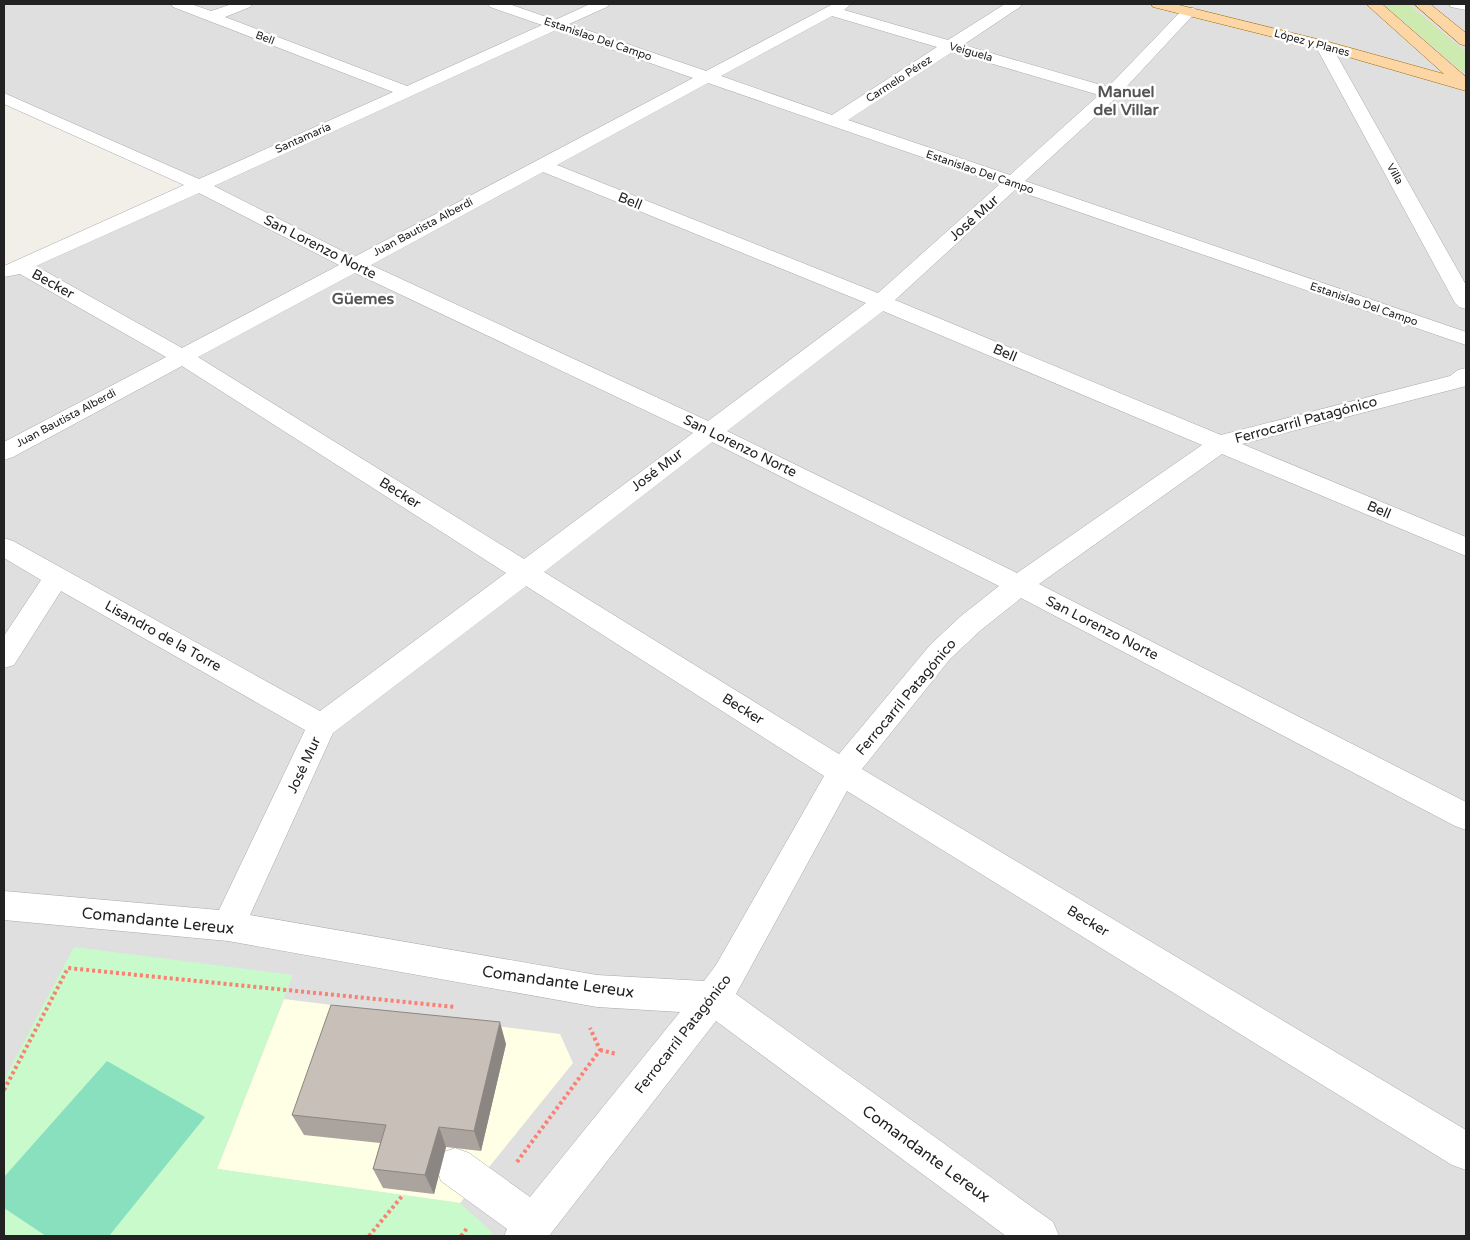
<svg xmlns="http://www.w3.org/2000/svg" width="1470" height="1240" font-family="'Varela Round',sans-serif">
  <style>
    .residential { fill: #e0dfdf }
    .education { fill: #ffffe5 }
    .grass { fill: #cdebb0 }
    .park { fill: #c8facc }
    .pitch { fill: #88e0be }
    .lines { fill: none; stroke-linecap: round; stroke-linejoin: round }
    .minor-casing { stroke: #a9a9a9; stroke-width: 1 }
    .major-casing { stroke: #a06b00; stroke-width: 1 }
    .path { stroke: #fa8072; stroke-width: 4; stroke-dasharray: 3 3; stroke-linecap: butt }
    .minor { fill: #fff; fill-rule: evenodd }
    .major { fill: #fcd6a4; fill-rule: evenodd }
    .wall { fill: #aba49e }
    .shaded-wall { fill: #8b8681 }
    .building { fill: #c7bfb8; stroke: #8b8681 }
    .labels { text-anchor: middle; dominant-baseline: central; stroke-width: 5; stroke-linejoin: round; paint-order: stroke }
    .far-street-label { font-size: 11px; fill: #222; stroke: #fff }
    .street-label { font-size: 14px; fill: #222; stroke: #fff }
    .far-district-label { font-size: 16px; font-weight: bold; fill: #555; stroke: #fff }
    .near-street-label { font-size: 16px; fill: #222; stroke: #fff }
  </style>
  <rect width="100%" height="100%" fill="#f2efe9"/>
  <!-- residential -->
  <path class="residential" d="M4,4H1466V1236H4V273L197,185L4,98Z"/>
  <!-- education -->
  <path class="education" d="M284,999L560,1034L573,1063L460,1203L217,1169Z"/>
  <!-- grass -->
  <path class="grass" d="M1383,4H1408L1466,52V72L1460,70Z"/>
  <!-- park -->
  <path class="park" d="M74,947L293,975L217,1169L460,1203L493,1233L490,1236H4V1080Z"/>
  <!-- pitch -->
  <path class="pitch" d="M107,1061L205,1117L109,1236H46L4,1208V1177Z"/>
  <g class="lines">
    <defs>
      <path id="minor" d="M171,4H191L211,11L232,4H252L250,7L225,17L407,86L542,25L490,7L488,4H509L555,20L590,4H609L607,7L569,24L706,71L833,4H851L844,10L948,40L1005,4H1022L1020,7L963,45L1108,87L1184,8H1194L1197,11L1194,14L1117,97L1025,181L1466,332V345L1015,190L895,300L1221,435L1450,376L1458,370L1466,368V386L1242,444L1466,537V556L1222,454L1039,584L1466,802V830L1455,826L1021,598L981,630L950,659L862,769L1466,1130V1170L1452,1165L847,791L736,994L1053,1222L1059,1236H1006L716,1021L549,1236H504L507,1229L441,1181L436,1167L441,1153L455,1148L469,1153L530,1197L680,1012L597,1007L228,941L4,920V891L219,910L305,730L61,591L14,665L4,668V636L41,580L4,558V538L13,541L320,711L506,573L182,366L13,457L4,460V442L166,357L20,274L4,277V266L184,185L4,104V93L199,179L393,92L173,7ZM832,16L937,47L832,115L721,76ZM556,30L693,78L354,257L214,186ZM952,52L1099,95L1010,175L848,120ZM708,83L1000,184L878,293L557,165ZM543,172L866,303L708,421L371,265ZM199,193L339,265L182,348L36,266ZM355,273L693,433L524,559L198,357ZM883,311L1202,445L1017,573L727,431ZM712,442L999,586L961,616L930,645L839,754L544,572ZM526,586L824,776L716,965L704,981L597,975L250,915L333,733Z
        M1449,4H1466V10L1451,7Z
        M1323,40L1329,42L1331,45L1466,285V309L1459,307L1455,303L1315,45L1317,42Z"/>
      <path id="major" d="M1151,4H1175L1329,42L1444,74L1366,4H1382L1466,77V91L1317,48L1153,7Z
        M1414,4H1430L1466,33V46L1460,44Z"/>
    </defs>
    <!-- minor casing -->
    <use href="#minor" class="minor-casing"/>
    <!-- major casing -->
    <use href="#major" class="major-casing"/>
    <!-- path -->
    <path class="path" d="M600,1050L617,1054
      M4,1090L68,968L455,1007
      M517,1162L600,1050L590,1028
      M369,1236L403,1195
      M461,1236L468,1227"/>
    <!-- minor -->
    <use href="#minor" class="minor"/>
    <!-- major -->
    <use href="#major" class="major"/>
  </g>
  <!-- wall -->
  <path class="wall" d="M506,1044L481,1151L446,1147L434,1194L383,1188L373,1169L380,1143L304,1135L292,1115Z"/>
  <!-- shaded-wall -->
  <path class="shaded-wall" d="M500,1022L506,1044L481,1151L474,1131Z
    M439,1127L446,1147L434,1194L425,1175Z"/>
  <!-- building -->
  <path class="building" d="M331,1005L500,1022L474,1131L439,1127L425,1175L373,1169L386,1125L292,1115Z"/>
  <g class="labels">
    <!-- far-street labels -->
    <g class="far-street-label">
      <text transform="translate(265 38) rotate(21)">Bell</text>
      <text transform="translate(598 39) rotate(19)">Estanislao Del Campo</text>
      <text transform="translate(1312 43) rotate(15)">López y Planes</text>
      <text transform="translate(971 52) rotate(16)">Veiguela</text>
      <text transform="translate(899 79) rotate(-33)">Carmelo Pérez</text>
      <text transform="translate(303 138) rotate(-24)">Santamaría</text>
      <text transform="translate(980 172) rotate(19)">Estanislao Del Campo</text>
      <text transform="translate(1395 174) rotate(61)">Villa</text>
      <text transform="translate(423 227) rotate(-28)">Juan Bautista Alberdi</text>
      <text transform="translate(1364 304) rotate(19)">Estanislao Del Campo</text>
      <text transform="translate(66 418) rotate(-28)">Juan Bautista Alberdi</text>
    </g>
    <!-- street labels -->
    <g class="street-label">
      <text transform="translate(630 201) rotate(22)">Bell</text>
      <text transform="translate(974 218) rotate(-42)">José Mur</text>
      <text transform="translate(320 247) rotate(27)">San Lorenzo Norte</text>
      <text transform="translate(53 284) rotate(29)">Becker</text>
      <text transform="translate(1005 353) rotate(23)">Bell</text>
      <text transform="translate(1306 420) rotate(-15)">Ferrocarril Patagónico</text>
      <text transform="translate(740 446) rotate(26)">San Lorenzo Norte</text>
      <text transform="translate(657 470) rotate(-37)">José Mur</text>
      <text transform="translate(400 493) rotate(32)">Becker</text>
      <text transform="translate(1379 510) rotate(23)">Bell</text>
      <text transform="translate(1102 628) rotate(27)">San Lorenzo Norte</text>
      <text transform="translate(163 636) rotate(29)">Lisandro de la Torre</text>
      <text transform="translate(906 697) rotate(-50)">Ferrocarril Patagónico</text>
      <text transform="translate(743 709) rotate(32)">Becker</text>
      <text transform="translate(304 765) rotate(-65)">José Mur</text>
      <text transform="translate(1088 921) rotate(31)">Becker</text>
      <text transform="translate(683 1034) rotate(-52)">Ferrocarril Patagónico</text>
    </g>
    <!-- far-district labels -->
    <g class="far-district-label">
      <text x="1126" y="92">Manuel<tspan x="1126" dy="18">del Villar</tspan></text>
      <text x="363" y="299">Güemes</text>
    </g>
    <!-- near-street labels -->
    <g class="near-street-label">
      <text transform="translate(158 921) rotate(6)">Comandante Lereux</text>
      <text transform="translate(558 982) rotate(8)">Comandante Lereux</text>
      <text transform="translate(926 1154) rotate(36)">Comandante Lereux</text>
    </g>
  </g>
  <!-- border -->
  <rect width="1470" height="1240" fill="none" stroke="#222222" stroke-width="10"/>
</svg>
